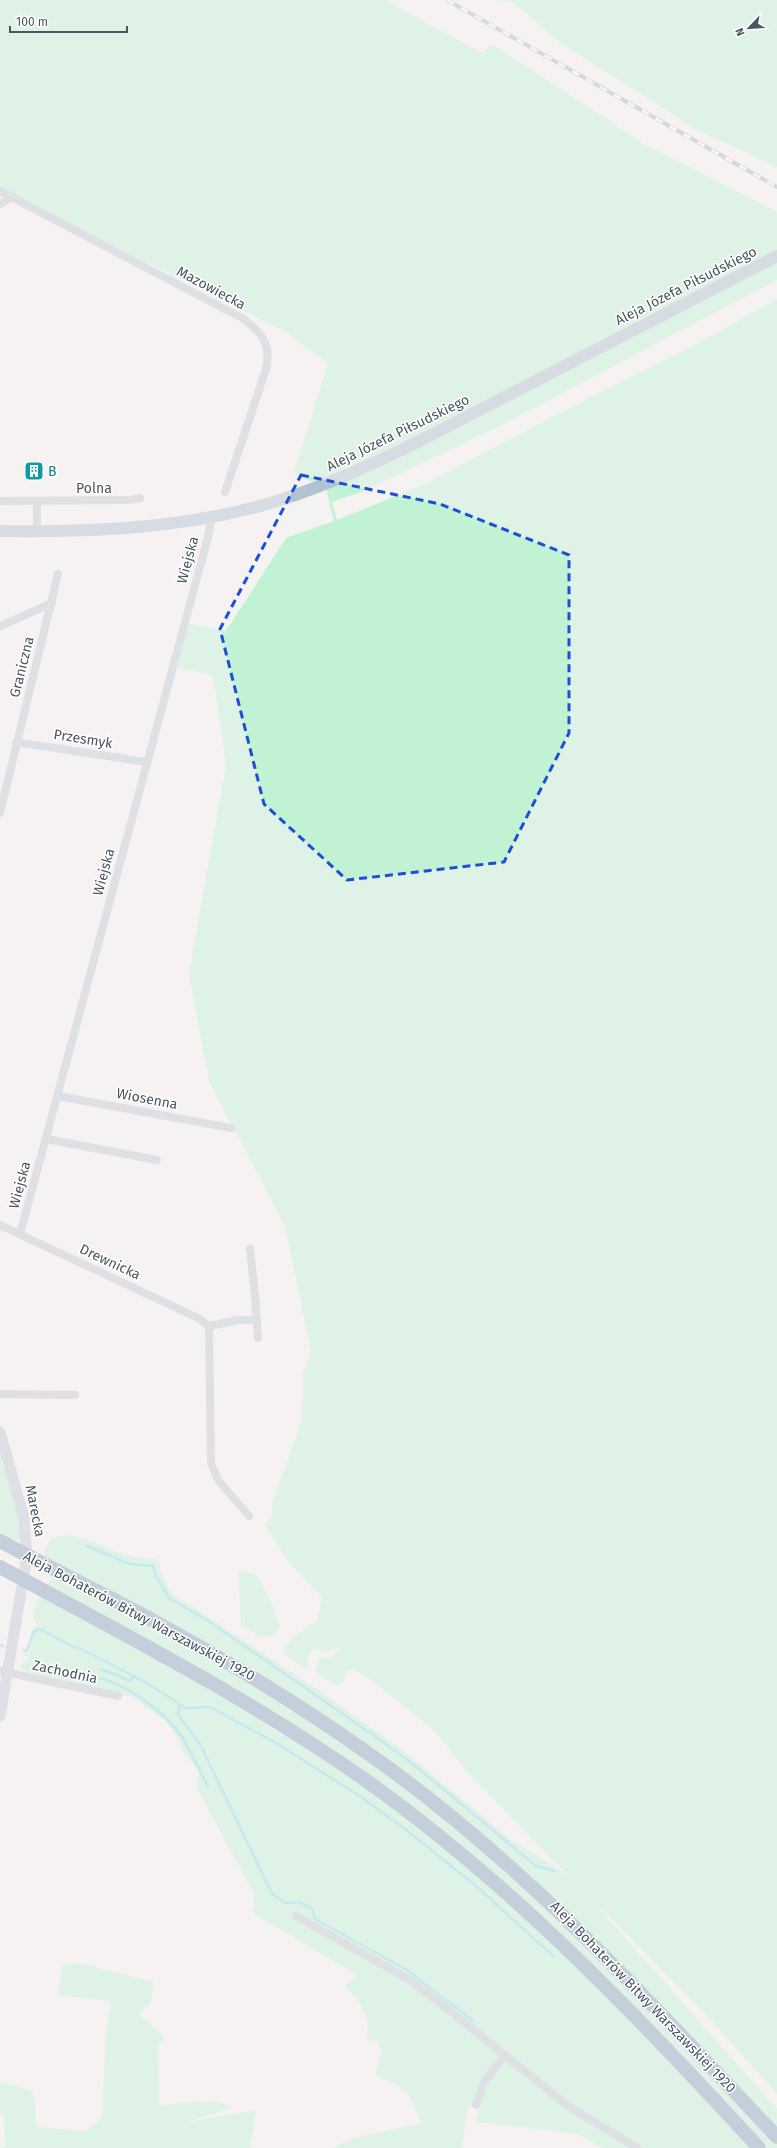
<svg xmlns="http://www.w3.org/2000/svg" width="777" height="2148" font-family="'Fira Sans',sans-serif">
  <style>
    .green { fill: #c1f2d4 }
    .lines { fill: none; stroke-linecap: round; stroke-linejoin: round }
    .stream { stroke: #8ddbf0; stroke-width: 2.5 }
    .street { stroke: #c0cad2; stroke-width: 8 }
    .secondary { stroke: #c0cbd6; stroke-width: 11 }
    .primary { stroke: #b2c2d1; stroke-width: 12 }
    .highway { stroke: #89a5c2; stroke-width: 14 }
    .rail-casing { stroke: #b4b8bd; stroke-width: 4 }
    .rail { stroke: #fff; stroke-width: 2.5; stroke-dasharray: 8; stroke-linecap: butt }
    .marked { fill: none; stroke: #1d4ed8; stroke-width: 3; stroke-dasharray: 8 5; stroke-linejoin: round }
    .labels { text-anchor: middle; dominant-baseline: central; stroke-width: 3; stroke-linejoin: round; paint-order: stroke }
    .street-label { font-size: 14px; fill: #495661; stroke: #fff }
    .culture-label { font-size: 14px; fill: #0d838f; stroke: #fff; text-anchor: start }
  </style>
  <rect width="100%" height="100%" fill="#f5f2f2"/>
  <!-- green -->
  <path class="green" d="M0,0H385L482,53L492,44L646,145L777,212V280L502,425L366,490L332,502L337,520L425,484L600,392L704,340L777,299V2094L706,2015L582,1889L777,2109V2148H602L578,2134L475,2122L479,2106L472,2103L467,2111L462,2148H332L355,2138L421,2123C410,2089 406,2091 375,2074L382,2053L378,2041L367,2040L368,2021L358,2000L345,1986L358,1976L252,1912L255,1896L196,1786L199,1772L182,1749L180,1742L166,1721L132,1697L21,1670L22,1662H27L28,1656L23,1655V1652L29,1654L33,1641L29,1639L32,1629L36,1626L40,1627C23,1612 44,1592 52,1577L42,1572C44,1561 43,1544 54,1538C72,1527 113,1553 133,1557C142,1559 151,1556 159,1562L162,1574L170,1592L317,1689L409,1755L510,1839L568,1875L466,1771L436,1732L374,1682L353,1669L346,1671L344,1682L337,1686L319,1675L315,1670L320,1658C329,1657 338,1657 341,1647L328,1652L313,1649L308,1658L307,1670L284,1654C286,1638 305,1629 317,1620L322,1597L286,1559L265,1525L272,1515V1503L302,1421L303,1372L311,1351L285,1226L209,1081L189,973L226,765L213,675L177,668L189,624L226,631L286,538L334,521L325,484L307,480L294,472L328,364L286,332L0,189Z
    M498,0H777V167L694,128L559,42L513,2Z
    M0,1432L27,1541L0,1539Z
    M241,1570L258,1576L274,1609L280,1628L272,1636L261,1638L241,1625L238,1571Z
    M80,1963L154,1982L151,2002L139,2014L164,2037L158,2048L159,2105C178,2104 218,2096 233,2108L182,2123L256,2110L250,2148H0L6,2146L3,2114H0V2082L30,2090L35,2096L36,2127L86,2131L102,2117L106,2031L111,2001L58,1995L62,1965Z"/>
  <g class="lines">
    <!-- stream -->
    <path class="stream" d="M87,1546L129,1564L153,1566L156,1576L169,1598L207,1620L376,1737L413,1764L536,1866L555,1871
      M0,1645L3,1646
      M77,1647L145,1682L180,1704L178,1715L200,1744L272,1894L286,1903L300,1902L312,1909L315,1919L407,1970L473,2021
      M24,1650L27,1651L34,1632L40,1629L76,1648
      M102,1669L130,1681L133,1676
      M100,1678C130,1687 164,1711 182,1737C192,1753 200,1770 208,1787
      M180,1704L184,1708L210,1707L276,1743L358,1795L405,1829L476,1886L553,1956"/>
    <!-- street -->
    <path class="street" d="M0,191L242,318C261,332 272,344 266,369L225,492
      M0,204L13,197
      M0,501L129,500L140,498
      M37,531V501
      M0,626L52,603
      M16,742L146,762
      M0,813L58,574
      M58,1096L231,1128
      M46,1139L157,1160
      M0,1225L198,1318L209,1326L211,1463L218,1480L249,1516
      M20,1234L207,541L212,517
      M250,1249L255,1295L258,1338
      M209,1326L238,1320H256
      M0,1394L75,1395
      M0,1671L118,1696
      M296,1916L408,1979L434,1998L568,2106L637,2148
      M476,2105L484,2082L505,2055"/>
    <!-- secondary -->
    <path class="secondary" d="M0,1432L24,1518L27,1557L0,1716"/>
    <!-- primary -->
    <path class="primary" d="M0,531C90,532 179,529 267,504C346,481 420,441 493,403C588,354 682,305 777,256"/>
    <!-- highway -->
    <path class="highway" d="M0,1541C54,1570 109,1596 163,1626C234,1665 303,1707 369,1754C523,1862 649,2001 777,2137
      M0,1567C123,1634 249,1698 364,1779C512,1884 636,2014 759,2148"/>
    <defs>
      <path id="rail" d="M447,0L777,187"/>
    </defs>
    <!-- rail casing -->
    <use href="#rail" class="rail-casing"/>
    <!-- rail -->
    <use href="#rail" class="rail"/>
  </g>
  <!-- marked area -->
  <path d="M0 0H777V2148H0ZM301,475L440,504L569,555V733L504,862L347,880L264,804L220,629Z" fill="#f5f2f2" fill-opacity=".55" fill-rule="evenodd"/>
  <path class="marked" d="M301,475L440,504L569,555V733L504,862L347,880L264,804L220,629Z"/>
  <!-- icons -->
  <defs>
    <symbol id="building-square" viewBox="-11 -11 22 22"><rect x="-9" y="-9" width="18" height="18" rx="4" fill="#0f9aa8" stroke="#fff"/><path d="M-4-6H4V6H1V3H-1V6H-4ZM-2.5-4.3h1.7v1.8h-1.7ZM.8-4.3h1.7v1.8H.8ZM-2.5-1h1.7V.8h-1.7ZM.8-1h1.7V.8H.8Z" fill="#fff"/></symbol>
  </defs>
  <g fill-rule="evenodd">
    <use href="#building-square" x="23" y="460" width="22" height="22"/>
  </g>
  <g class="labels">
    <!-- street labels -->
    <g class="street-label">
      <text transform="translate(686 286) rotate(-27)">Aleja Józefa Piłsudskiego</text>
      <text transform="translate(211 288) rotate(28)">Mazowiecka</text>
      <text transform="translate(398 433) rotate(-26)">Aleja Józefa Piłsudskiego</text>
      <text x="94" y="488">Polna</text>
      <text transform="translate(188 560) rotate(-75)">Wiejska</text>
      <text transform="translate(22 667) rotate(-76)">Graniczna</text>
      <text transform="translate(83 739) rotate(9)">Przesmyk</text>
      <text transform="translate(104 872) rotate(-75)">Wiejska</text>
      <text transform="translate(147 1099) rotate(11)">Wiosenna</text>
      <text transform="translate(20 1185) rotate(-75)">Wiejska</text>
      <text transform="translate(110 1262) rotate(25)">Drewnicka</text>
      <text transform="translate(35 1511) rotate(79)">Marecka</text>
      <text transform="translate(139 1616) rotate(28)">Aleja Bohaterów Bitwy Warszawskiej 1920</text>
      <text transform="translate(65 1672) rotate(12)">Zachodnia</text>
      <text transform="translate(643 1997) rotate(46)">Aleja Bohaterów Bitwy Warszawskiej 1920</text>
    </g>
    <!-- culture labels -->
    <g class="culture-label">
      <text x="48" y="471">B</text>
    </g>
  </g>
  <!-- north arrow -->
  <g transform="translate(749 28) rotate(245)" stroke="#ffffff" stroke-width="3" paint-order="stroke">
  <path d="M0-3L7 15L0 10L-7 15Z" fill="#495661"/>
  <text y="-6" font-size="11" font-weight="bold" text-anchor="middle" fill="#495661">N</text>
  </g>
  <!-- scale -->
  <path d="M10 26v6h117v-6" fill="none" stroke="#495661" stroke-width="2"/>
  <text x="16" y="26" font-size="12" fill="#495661" stroke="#ffffff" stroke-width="3" paint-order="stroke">100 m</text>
</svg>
